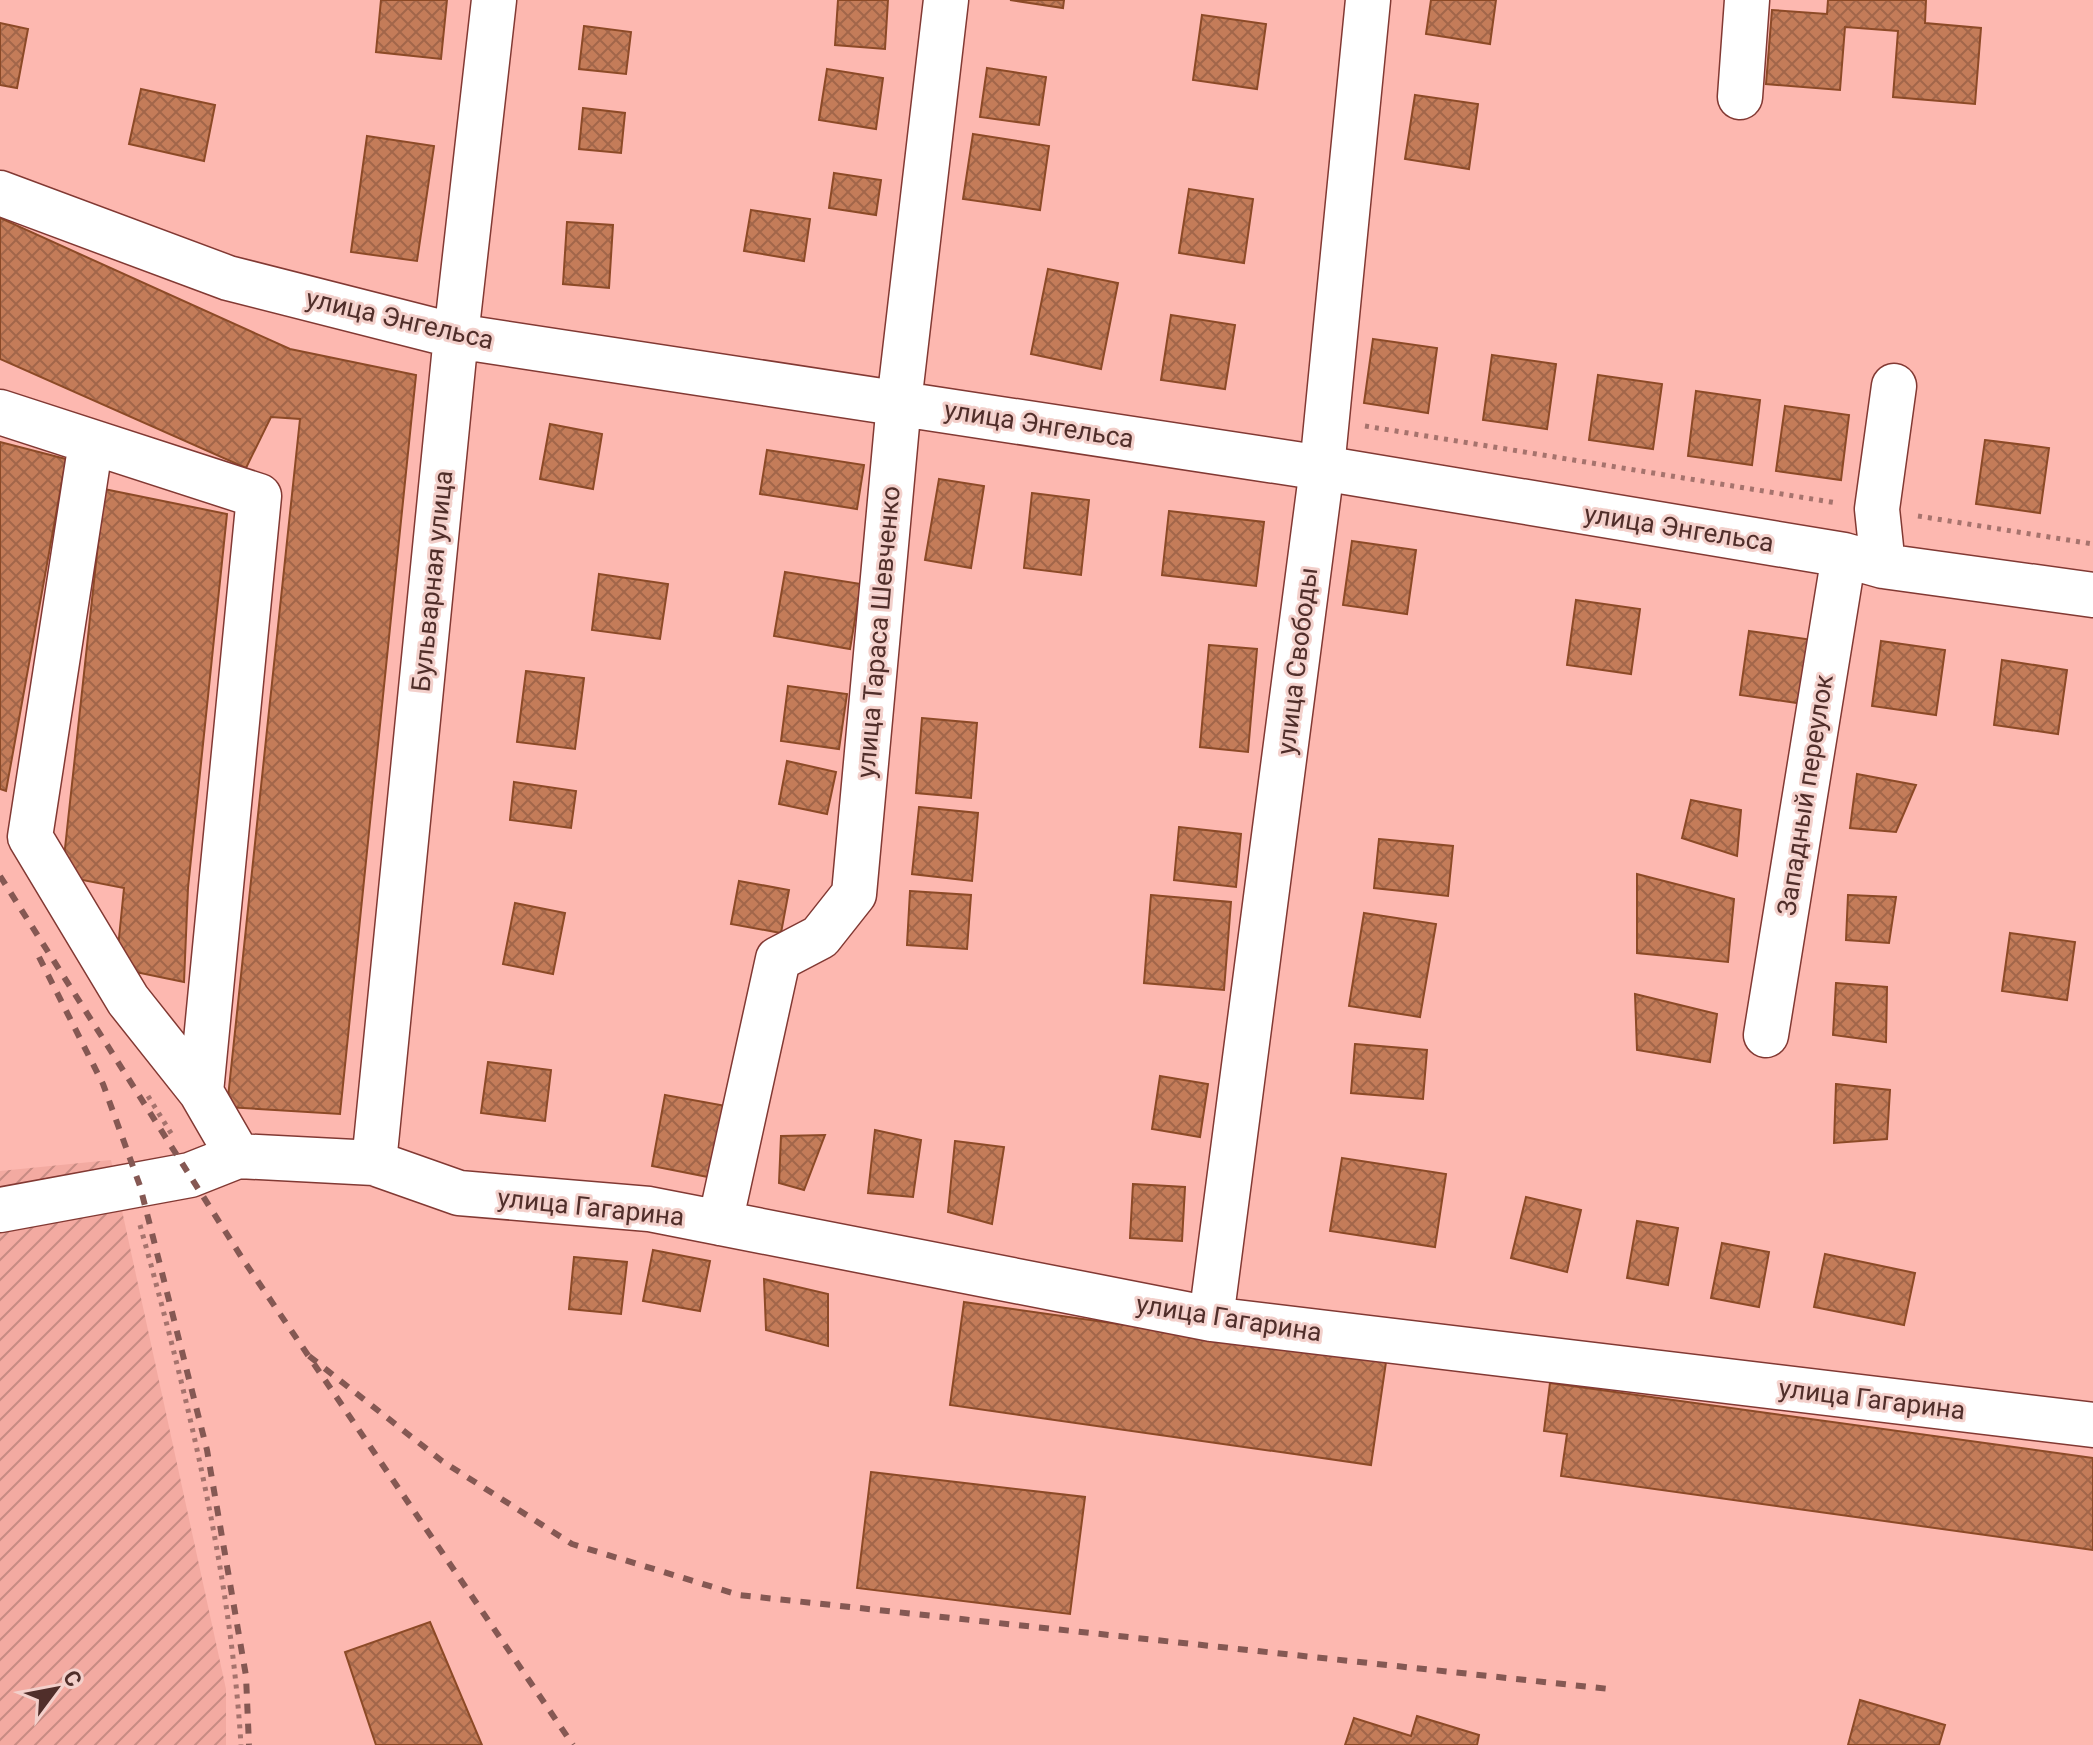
<svg xmlns="http://www.w3.org/2000/svg" width="2093" height="1745" font-family="Roboto,sans-serif">
  <style>
    .industrial { fill: url(#industrial-furrows) }
    .building { fill: url(#building-cross-hatch); stroke: #8c4a27; stroke-width: 2 }
    .lines { fill: none; stroke-linecap: round; stroke-linejoin: round }
    .minor-casing { stroke: #823933; stroke-width: 47 }
    .path { stroke: #a6736d; stroke-width: 5; stroke-dasharray: 4 6; stroke-linecap: butt }
    .minor { stroke: #fff; stroke-width: 44 }
    .rail { stroke: #855853; stroke-width: 6; stroke-dasharray: 10 10; stroke-linecap: butt }
    .labels { text-anchor: middle; dominant-baseline: central; stroke-width: 6; stroke-linejoin: round; paint-order: stroke }
    .street-label { font-size: 26px; fill: #502e2a; stroke: #f3d0cb }
  </style>
  <defs>
    <pattern id="industrial-furrows" width="10" height="10" patternUnits="userSpaceOnUse" patternTransform="scale(2)"><rect width="10" height="10" fill="#f3aaa1"/><path d="M-1 1l2-2M0 10L10 0M9 11l2-2" fill="none" stroke="#c78b83"/></pattern>
    <pattern id="building-cross-hatch" width="8" height="8" patternUnits="userSpaceOnUse" patternTransform="scale(2)"><rect width="8" height="8" fill="#c47c59"/><path d="M0 0l8 8M0 8l8-8" fill="none" stroke="#a2664a"/></pattern>
  </defs>
  <rect width="100%" height="100%" fill="#fdb8b0"/>
  <!-- industrial -->
  <path class="industrial" d="M111,1160L226,1689V1745H0V1171Z"/>
  <!-- building -->
  <path class="building" d="M381,0H447L441,59L376,52Z
    M838,0H888L885,49L835,45Z
    M1010,0H1064L1063,8Z
    M1431,0H1496L1490,44L1426,34Z
    M1828,0H1926L1925,23L1981,28L1975,104L1893,97L1898,31L1845,27L1840,90L1766,84L1772,10L1827,14Z
    M1202,15L1266,24L1257,89L1193,80Z
    M0,23L28,29L17,88L0,85Z
    M584,26L631,32L626,74L579,69Z
    M987,68L1046,77L1039,125L980,117Z
    M827,69L883,78L876,129L819,120Z
    M141,89L215,105L204,161L129,144Z
    M1415,95L1478,104L1469,169L1405,159Z
    M583,108L625,113L621,153L579,149Z
    M973,134L1049,146L1040,210L963,199Z
    M367,136L434,146L417,261L351,252Z
    M834,173L881,180L876,215L829,208Z
    M1189,189L1253,199L1244,263L1179,253Z
    M751,210L810,219L804,261L744,251Z
    M0,218L290,349L416,375L340,1114L227,1107L300,419L271,417L246,468L0,359Z
    M567,222L613,225L609,288L563,284Z
    M1048,269L1118,283L1101,369L1031,354Z
    M1171,315L1235,325L1225,389L1161,380Z
    M1373,339L1437,348L1428,413L1364,403Z
    M1492,355L1556,364L1547,429L1483,420Z
    M1598,375L1662,384L1653,449L1589,440Z
    M1696,391L1760,400L1752,465L1688,456Z
    M1785,406L1849,415L1841,480L1776,471Z
    M550,424L602,434L593,489L540,479Z
    M1985,440L2049,448L2040,513L1976,504Z
    M0,442L66,459L6,791L0,789Z
    M767,450L864,465L857,509L760,494Z
    M939,479L984,486L971,568L925,560Z
    M104,489L227,514L188,888L184,982L116,968L124,888L62,876Z
    M1032,493L1089,500L1081,575L1024,568Z
    M1169,511L1264,522L1256,586L1162,575Z
    M1352,541L1416,550L1407,614L1343,605Z
    M785,572L861,584L850,649L774,636Z
    M599,574L668,584L660,639L592,630Z
    M1576,600L1640,609L1631,674L1567,665Z
    M1749,631L1813,640L1804,704L1740,695Z
    M1881,641L1945,650L1936,715L1872,706Z
    M1209,645L1257,649L1248,752L1200,747Z
    M2002,660L2067,670L2058,734L1994,725Z
    M526,671L584,678L575,749L517,742Z
    M788,686L847,694L839,749L781,741Z
    M922,718L977,723L971,798L916,793Z
    M787,761L836,772L827,814L779,804Z
    M1857,774L1916,785L1896,832L1850,828Z
    M514,782L576,791L571,828L510,820Z
    M1691,800L1741,810L1737,856L1682,838Z
    M919,807L978,813L972,881L912,874Z
    M1179,827L1241,834L1236,887L1174,880Z
    M1379,839L1453,846L1448,896L1374,888Z
    M1637,874L1734,899L1728,962L1637,953Z
    M739,881L789,890L781,933L731,924Z
    M910,891L971,895L967,949L907,945Z
    M1151,895L1231,902L1224,990L1144,983Z
    M1848,895L1896,897L1889,943L1846,940Z
    M515,903L565,913L553,974L503,964Z
    M1364,913L1436,924L1420,1017L1349,1006Z
    M2010,933L2075,942L2067,1000L2002,991Z
    M1836,983L1887,987L1886,1042L1833,1035Z
    M1635,994L1717,1014L1710,1062L1637,1050Z
    M1355,1044L1427,1050L1423,1099L1351,1093Z
    M488,1062L551,1070L545,1121L481,1113Z
    M1160,1076L1208,1084L1200,1137L1152,1129Z
    M1836,1084L1890,1090L1887,1139L1834,1143Z
    M665,1095L726,1106L713,1178L652,1166Z
    M875,1130L921,1140L913,1197L868,1193Z
    M825,1135L804,1190L779,1183L781,1136Z
    M955,1141L1004,1147L992,1224L948,1212Z
    M1342,1158L1446,1174L1435,1247L1330,1231Z
    M1133,1184L1185,1187L1182,1241L1130,1238Z
    M1526,1197L1581,1210L1567,1272L1511,1258Z
    M1637,1221L1678,1228L1668,1285L1627,1278Z
    M1722,1243L1769,1252L1759,1307L1711,1298Z
    M653,1250L710,1261L700,1311L643,1301Z
    M1825,1254L1915,1273L1904,1325L1814,1307Z
    M574,1257L627,1262L621,1314L569,1309Z
    M764,1279L828,1294V1346L766,1330Z
    M964,1302L1386,1362L1371,1465L950,1405Z
    M1550,1383L2093,1458V1550L1561,1476L1567,1434L1544,1431Z
    M871,1472L1085,1497L1070,1614L857,1588Z
    M430,1622L482,1745H376L345,1652Z
    M1860,1700L1945,1725L1939,1745H1848Z
    M1417,1716L1479,1735L1477,1745H1345L1354,1718L1411,1736Z"/>
  <g class="lines">
    <defs>
      <path id="minor" d="M1740,97L1747,0
        M0,193L228,278L456,336L1322,468L1844,555L1883,566L2093,595
        M0,412L259,496L201,1092L238,1156L374,1163L459,1193L649,1209L1211,1319L2093,1425
        M91,442L30,837L128,1000L201,1092
        M1883,566L1877,509L1894,386
        M1766,1035L1844,555
        M374,1163L456,336L494,0
        M0,1210L190,1175L238,1156
        M720,1223L778,959L820,937L854,894L899,403L946,0
        M1211,1319L1322,468L1368,0"/>
    </defs>
    <!-- minor casing -->
    <use href="#minor" class="minor-casing"/>
    <!-- path -->
    <path class="path" d="M1365,426L1837,503
      M1918,516L2093,544
      M148,1096L174,1138
      M140,1225C187,1394 230,1569 241,1745"/>
    <!-- minor -->
    <use href="#minor" class="minor"/>
    <!-- rail -->
    <path class="rail" d="M0,876L244,1261L573,1745
      M39,957L103,1084L140,1186L207,1450L246,1676L249,1745
      M309,1356L442,1461L572,1544L739,1595L1609,1689"/>
  </g>
  <g class="labels">
    <!-- street labels -->
    <g class="street-label">
      <text transform="translate(400 319) rotate(13)">улица Энгельса</text>
      <text transform="translate(1039 424) rotate(9)">улица Энгельса</text>
      <text transform="translate(1679 528) rotate(9)">улица Энгельса</text>
      <text transform="translate(432 581) rotate(-84)">Бульварная улица</text>
      <text transform="translate(878 632) rotate(-85)">улица Тараса Шевченко</text>
      <text transform="translate(1297 661) rotate(-83)">улица Свободы</text>
      <text transform="translate(1805 795) rotate(-81)">Западный переулок</text>
      <text transform="translate(591 1207) rotate(6)">улица Гагарина</text>
      <text transform="translate(1229 1318) rotate(9)">улица Гагарина</text>
      <text transform="translate(1872 1399) rotate(7)">улица Гагарина</text>
    </g>
  </g>
  <!-- north arrow -->
  <g transform="translate(56 1689) rotate(58)" stroke="#f3d0cb" stroke-width="6" paint-order="stroke">
  <path d="M0-6L14 30L0 20L-14 30Z" fill="#502e2a"/>
  <text y="-12" font-size="22" font-weight="bold" text-anchor="middle" fill="#502e2a">С</text>
  </g>
</svg>
